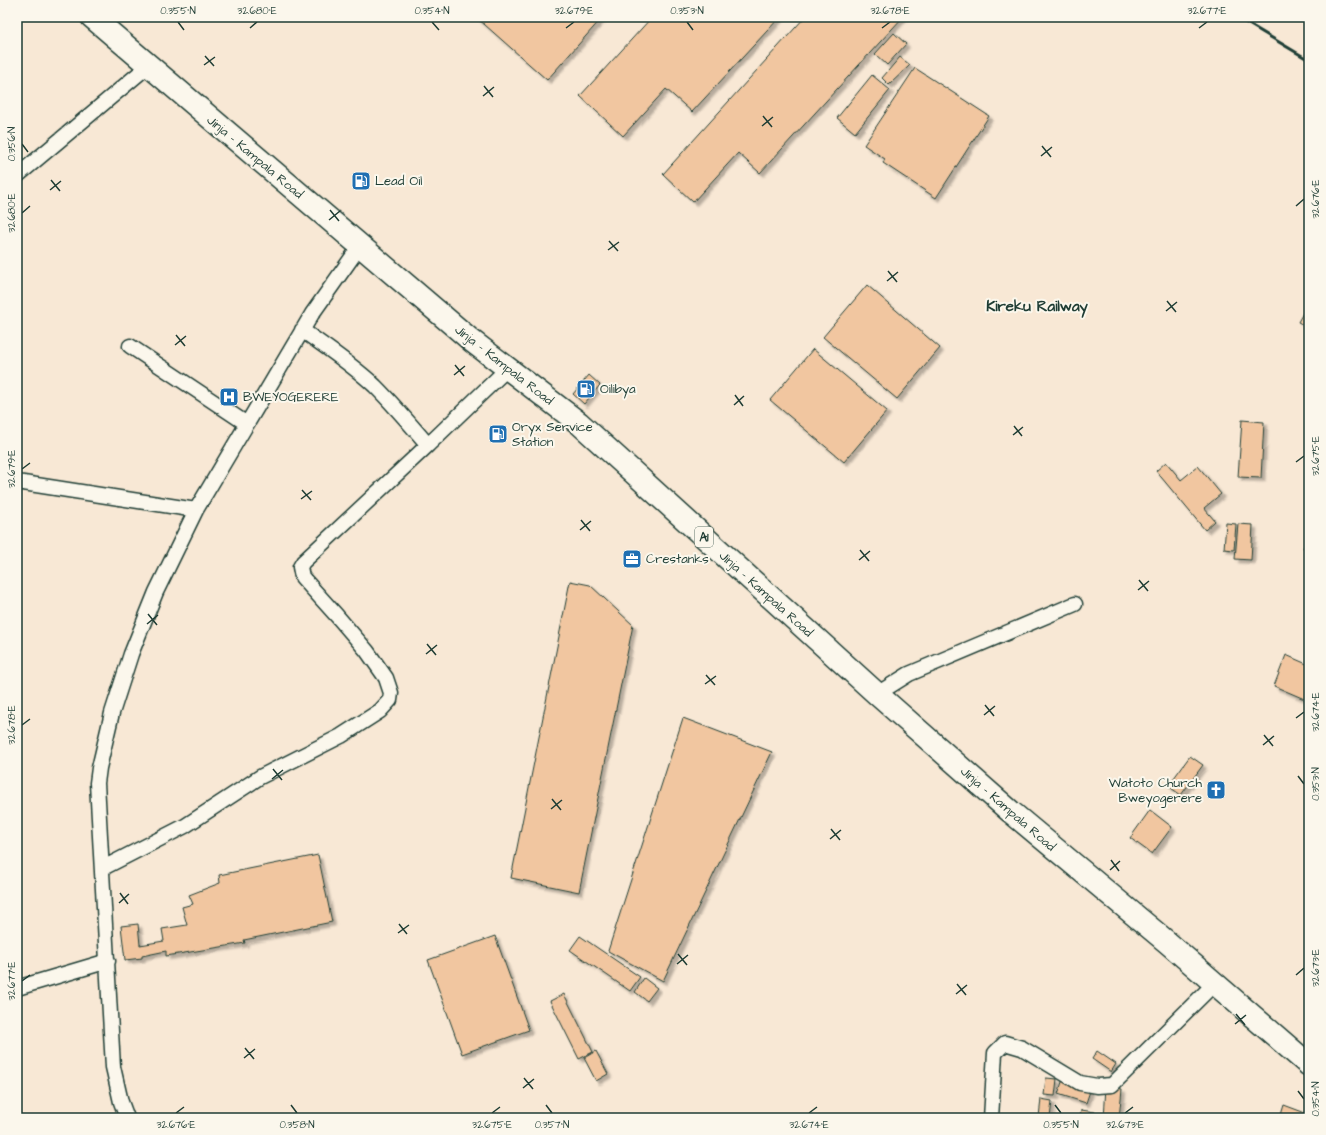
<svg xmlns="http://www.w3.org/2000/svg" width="1326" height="1135" font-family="'Architects Daughter',sans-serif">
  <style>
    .building { fill: #f1c6a0; stroke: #1f3d34; filter: url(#shadow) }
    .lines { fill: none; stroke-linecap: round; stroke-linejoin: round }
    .street-casing { stroke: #1f3d34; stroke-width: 17 }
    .highway-casing { stroke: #1f3d34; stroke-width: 25 }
    .street { stroke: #fbf7ec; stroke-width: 14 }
    .highway { stroke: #fbf7ec; stroke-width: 22 }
    .rail { stroke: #1f3d34; stroke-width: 3 }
    .ticks { fill: none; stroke: #1f3d34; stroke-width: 1.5 }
    .labels { text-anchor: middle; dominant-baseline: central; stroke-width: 4; stroke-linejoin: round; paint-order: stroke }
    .shield { fill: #fbf7ec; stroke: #61756b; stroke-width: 1 }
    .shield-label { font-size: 12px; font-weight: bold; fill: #1f3d34 }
    .street-label { font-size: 13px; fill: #1f3d34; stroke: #fbf7ec }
    .poi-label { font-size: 13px; fill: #1f3d34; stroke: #fbf7ec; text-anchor: start }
    .quarter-label { font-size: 15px; font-weight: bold; fill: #1f3d34; stroke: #fbf7ec }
    .neatline { fill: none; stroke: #1f3d34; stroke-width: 1.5 }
    .ticks-label { font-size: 10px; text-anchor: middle; fill: #1f3d34 }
  </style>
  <defs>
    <filter id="shadow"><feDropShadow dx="3.5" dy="3.5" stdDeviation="1" flood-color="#0004"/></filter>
  </defs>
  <rect width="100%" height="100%" fill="#f8e8d5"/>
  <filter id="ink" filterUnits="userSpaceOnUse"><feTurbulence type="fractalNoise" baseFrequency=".025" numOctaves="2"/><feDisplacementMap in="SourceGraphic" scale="8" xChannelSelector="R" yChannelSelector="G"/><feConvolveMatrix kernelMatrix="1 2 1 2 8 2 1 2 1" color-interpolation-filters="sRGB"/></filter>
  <g filter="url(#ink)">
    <!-- building -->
    <path class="building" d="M476,17H599L601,19L547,80Z
      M652,17H780L692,112L666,89L623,136L580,96Z
      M805,17H903L760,173L738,153L693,202L663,174Z
      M894,33L906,44L887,65L875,54Z
      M900,57L910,65L889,85L882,78Z
      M915,68L989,116L936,198L883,163L885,159L864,145Z
      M872,75L890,90L855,133L837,118Z
      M867,285L940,348L897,399L823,337Z
      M1309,302V328L1298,322Z
      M813,349L887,411L844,462L770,400Z
      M589,375L600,385L584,404L573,394Z
      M1242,420L1264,422L1261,478L1238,477Z
      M1166,462L1181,480L1198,466L1221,494L1204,508L1215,521L1205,530L1156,471Z
      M1226,523L1236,524L1234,550L1224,549Z
      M1238,524L1253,525L1251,560L1235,559Z
      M1309,544V557L1303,547Z
      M570,581L590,585L633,625L579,892L511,878Z
      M1286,655L1309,665V701L1274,686Z
      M683,718L772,752L663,981L608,951Z
      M1190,756L1203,765L1181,795L1168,786Z
      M1150,810L1172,827L1152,854L1130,838Z
      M318,855L332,922L244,940L245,943L166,956V951L142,956V958L125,960L121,926L138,924L140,945L164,941L162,929L187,925L182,907L193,904L189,895L220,883L219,875Z
      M495,936L529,1030L462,1054L428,960Z
      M580,936L640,977L630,991L570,950Z
      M644,978L657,988L647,1001L635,992Z
      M564,994L593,1052L579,1059L550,1001Z
      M596,1051L608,1074L596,1081L584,1058Z
      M1097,1051L1116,1064L1111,1072L1092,1059Z
      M1046,1078L1057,1079L1055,1096L1044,1095Z
      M1063,1079L1091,1088L1086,1103L1058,1094Z
      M1106,1087L1122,1089L1119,1118H1104Z
      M1041,1099L1052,1101L1050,1118L1039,1117Z
      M1284,1105L1308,1114L1307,1118H1280Z
      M1081,1110L1095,1112L1094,1118H1080Z"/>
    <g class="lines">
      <defs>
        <path id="street" d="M17,176L148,66
          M130,346L247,424
          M428,445L508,368
          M17,482L196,510
          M877,694L909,674L1075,604
          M103,868L185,826L260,777L341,736L380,711L390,700L391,693L386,678L367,651L337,616L302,577L300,567L303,562L428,445C411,425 394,405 375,386C353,365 327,348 302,330
          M17,988L108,961
          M127,1118L121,1102L113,1067L97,783L99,768L112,713L131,654L156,592L196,510L312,314L360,246
          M991,1118L995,1053L1005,1043L1022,1048L1080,1083L1097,1086L1112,1085L1215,983"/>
        <path id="highway" d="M92,17L472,341L579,423L877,694L1011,812L1167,942L1309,1065"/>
      </defs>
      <!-- street casing -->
      <use href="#street" class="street-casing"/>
      <!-- highway casing -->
      <use href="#highway" class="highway-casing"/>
      <!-- street -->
      <use href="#street" class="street"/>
      <!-- highway -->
      <use href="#highway" class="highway"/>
      <!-- rail -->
      <path class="rail" d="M1237,17L1309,60"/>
    </g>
  </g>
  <!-- ticks -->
  <path class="ticks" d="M178,22L184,30M432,22L439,30M687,22L693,30M250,28L257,22M566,28L574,22M882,28L890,22M1199,28L1207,22M205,56L214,66M204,65L215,57M484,86L493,97M483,96L494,87M763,116L772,127M762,126L773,117M22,144L28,152M1042,146L1051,157M1041,156L1052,147M51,180L60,191M50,190L61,181M1296,206L1304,199M330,210L339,221M22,213L30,206M329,220L340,211M609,241L618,251M608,250L619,242M888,271L897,282M887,281L898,272M1167,301L1176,312M1166,311L1177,302M176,335L185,346M175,345L186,336M455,365L464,376M454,375L465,366M735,395L743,406M734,405L744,396M1014,426L1022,436M1013,435L1023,427M1296,462L1304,456M22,469L30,463M302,490L311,500M301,499L312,491M581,520L590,531M580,530L591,521M860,550L869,561M859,560L870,551M1139,580L1148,591M1138,590L1149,581M148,614L157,625M147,624L158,615M427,644L436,655M426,654L437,645M706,675L715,685M705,684L716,676M985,705L994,716M984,715L995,706M1296,718L1304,712M22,725L30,719M1264,735L1273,746M1263,745L1274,736M273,769L282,780M1298,776L1304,784M272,779L283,770M552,799L561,810M551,809L562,800M831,829L840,840M830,839L841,830M1111,860L1119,871M1110,870L1120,861M120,893L128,904M119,903L129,894M399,924L407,934M398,933L409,925M678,954L687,965M677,964L688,955M1296,975L1304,968M22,981L30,975M957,984L966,995M956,994L967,985M1236,1014L1245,1025M1235,1024L1246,1015M245,1048L254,1059M244,1058L255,1049M524,1078L533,1089M523,1088L534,1079M1298,1091L1304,1099M291,1105L297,1113M546,1105L552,1113M1055,1105L1061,1113M176,1113L184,1107M492,1113L500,1107M809,1113L817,1107M1125,1113L1133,1107"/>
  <!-- icons -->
  <defs>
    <symbol id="fuel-square" viewBox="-11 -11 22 22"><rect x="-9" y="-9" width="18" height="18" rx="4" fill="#1f6fb2" stroke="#fbf7ec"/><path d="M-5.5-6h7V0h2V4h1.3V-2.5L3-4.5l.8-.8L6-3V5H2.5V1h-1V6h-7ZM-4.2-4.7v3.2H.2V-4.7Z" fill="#fff"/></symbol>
    <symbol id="hospital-square" viewBox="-11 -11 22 22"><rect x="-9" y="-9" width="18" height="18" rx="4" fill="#1f6fb2" stroke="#fbf7ec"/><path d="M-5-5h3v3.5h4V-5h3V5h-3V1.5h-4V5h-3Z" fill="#fff"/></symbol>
    <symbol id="office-square" viewBox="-11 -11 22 22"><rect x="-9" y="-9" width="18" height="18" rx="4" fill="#1f6fb2" stroke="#fbf7ec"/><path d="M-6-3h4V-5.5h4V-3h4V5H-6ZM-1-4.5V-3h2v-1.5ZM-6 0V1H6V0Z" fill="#fff"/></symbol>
    <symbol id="church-square" viewBox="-11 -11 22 22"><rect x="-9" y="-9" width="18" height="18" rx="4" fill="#1f6fb2" stroke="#fbf7ec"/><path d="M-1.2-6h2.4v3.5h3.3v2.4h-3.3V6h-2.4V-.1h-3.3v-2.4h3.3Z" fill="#fff"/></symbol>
  </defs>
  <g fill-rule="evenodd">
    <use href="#fuel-square" x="350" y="170" width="22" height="22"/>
    <use href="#fuel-square" x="575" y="378" width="22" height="22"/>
    <use href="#hospital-square" x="218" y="386" width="22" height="22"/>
    <use href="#fuel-square" x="487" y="423" width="22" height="22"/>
    <use href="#office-square" x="621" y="548" width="22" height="22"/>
    <use href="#church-square" x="1205" y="779" width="22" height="22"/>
  </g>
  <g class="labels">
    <!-- shield labels -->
    <rect class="shield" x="695" y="527" width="18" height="20" rx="3"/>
    <g class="shield-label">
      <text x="704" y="537">A1</text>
    </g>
    <!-- street labels -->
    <g class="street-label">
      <text transform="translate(255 157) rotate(40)">Jinja - Kampala Road</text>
      <text transform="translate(504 365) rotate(38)">Jinja - Kampala Road</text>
      <text transform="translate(766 594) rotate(42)">Jinja - Kampala Road</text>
      <text transform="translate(1008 809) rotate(41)">Jinja - Kampala Road</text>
    </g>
    <!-- poi labels -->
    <g class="poi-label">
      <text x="375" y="181">Lead Oil</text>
      <text x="600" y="389">Oilibya</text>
      <text x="243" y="397">BWEYOGERERE</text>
      <text x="512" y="427">Oryx Service<tspan x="512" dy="15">Station</tspan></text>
      <text x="646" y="559">Crestanks</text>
      <text x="1202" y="783" text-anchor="end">Watoto Church<tspan x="1202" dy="15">Bweyogerere</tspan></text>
    </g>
    <!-- quarter labels -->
    <g class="quarter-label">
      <text x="1037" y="306">Kireku Railway</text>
    </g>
  </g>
  <!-- margin -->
  <rect width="1326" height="1135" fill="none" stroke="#fbf7ec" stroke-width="44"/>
  <rect x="22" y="22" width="1282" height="1091" class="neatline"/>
  <g class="ticks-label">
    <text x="178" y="14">0.355°N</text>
    <text x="257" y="14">32.680°E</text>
    <text x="432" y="14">0.354°N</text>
    <text x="574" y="14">32.679°E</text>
    <text x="687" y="14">0.353°N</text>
    <text x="890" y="14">32.678°E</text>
    <text x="1207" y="14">32.677°E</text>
    <text transform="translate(11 144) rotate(-90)" y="4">0.356°N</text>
    <text transform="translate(1315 199) rotate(-90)" y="4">32.676°E</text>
    <text transform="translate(11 213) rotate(-90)" y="4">32.680°E</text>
    <text transform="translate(1315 456) rotate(-90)" y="4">32.675°E</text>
    <text transform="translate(11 469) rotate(-90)" y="4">32.679°E</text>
    <text transform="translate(1315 712) rotate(-90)" y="4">32.674°E</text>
    <text transform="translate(11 725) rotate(-90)" y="4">32.678°E</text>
    <text transform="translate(1315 784) rotate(-90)" y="4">0.353°N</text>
    <text transform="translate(1315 968) rotate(-90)" y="4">32.673°E</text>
    <text transform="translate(11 981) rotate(-90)" y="4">32.677°E</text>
    <text transform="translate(1315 1099) rotate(-90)" y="4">0.354°N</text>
    <text x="176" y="1128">32.676°E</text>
    <text x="297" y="1128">0.358°N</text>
    <text x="492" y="1128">32.675°E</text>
    <text x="552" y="1128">0.357°N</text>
    <text x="809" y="1128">32.674°E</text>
    <text x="1061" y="1128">0.355°N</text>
    <text x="1125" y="1128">32.673°E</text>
  </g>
</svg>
